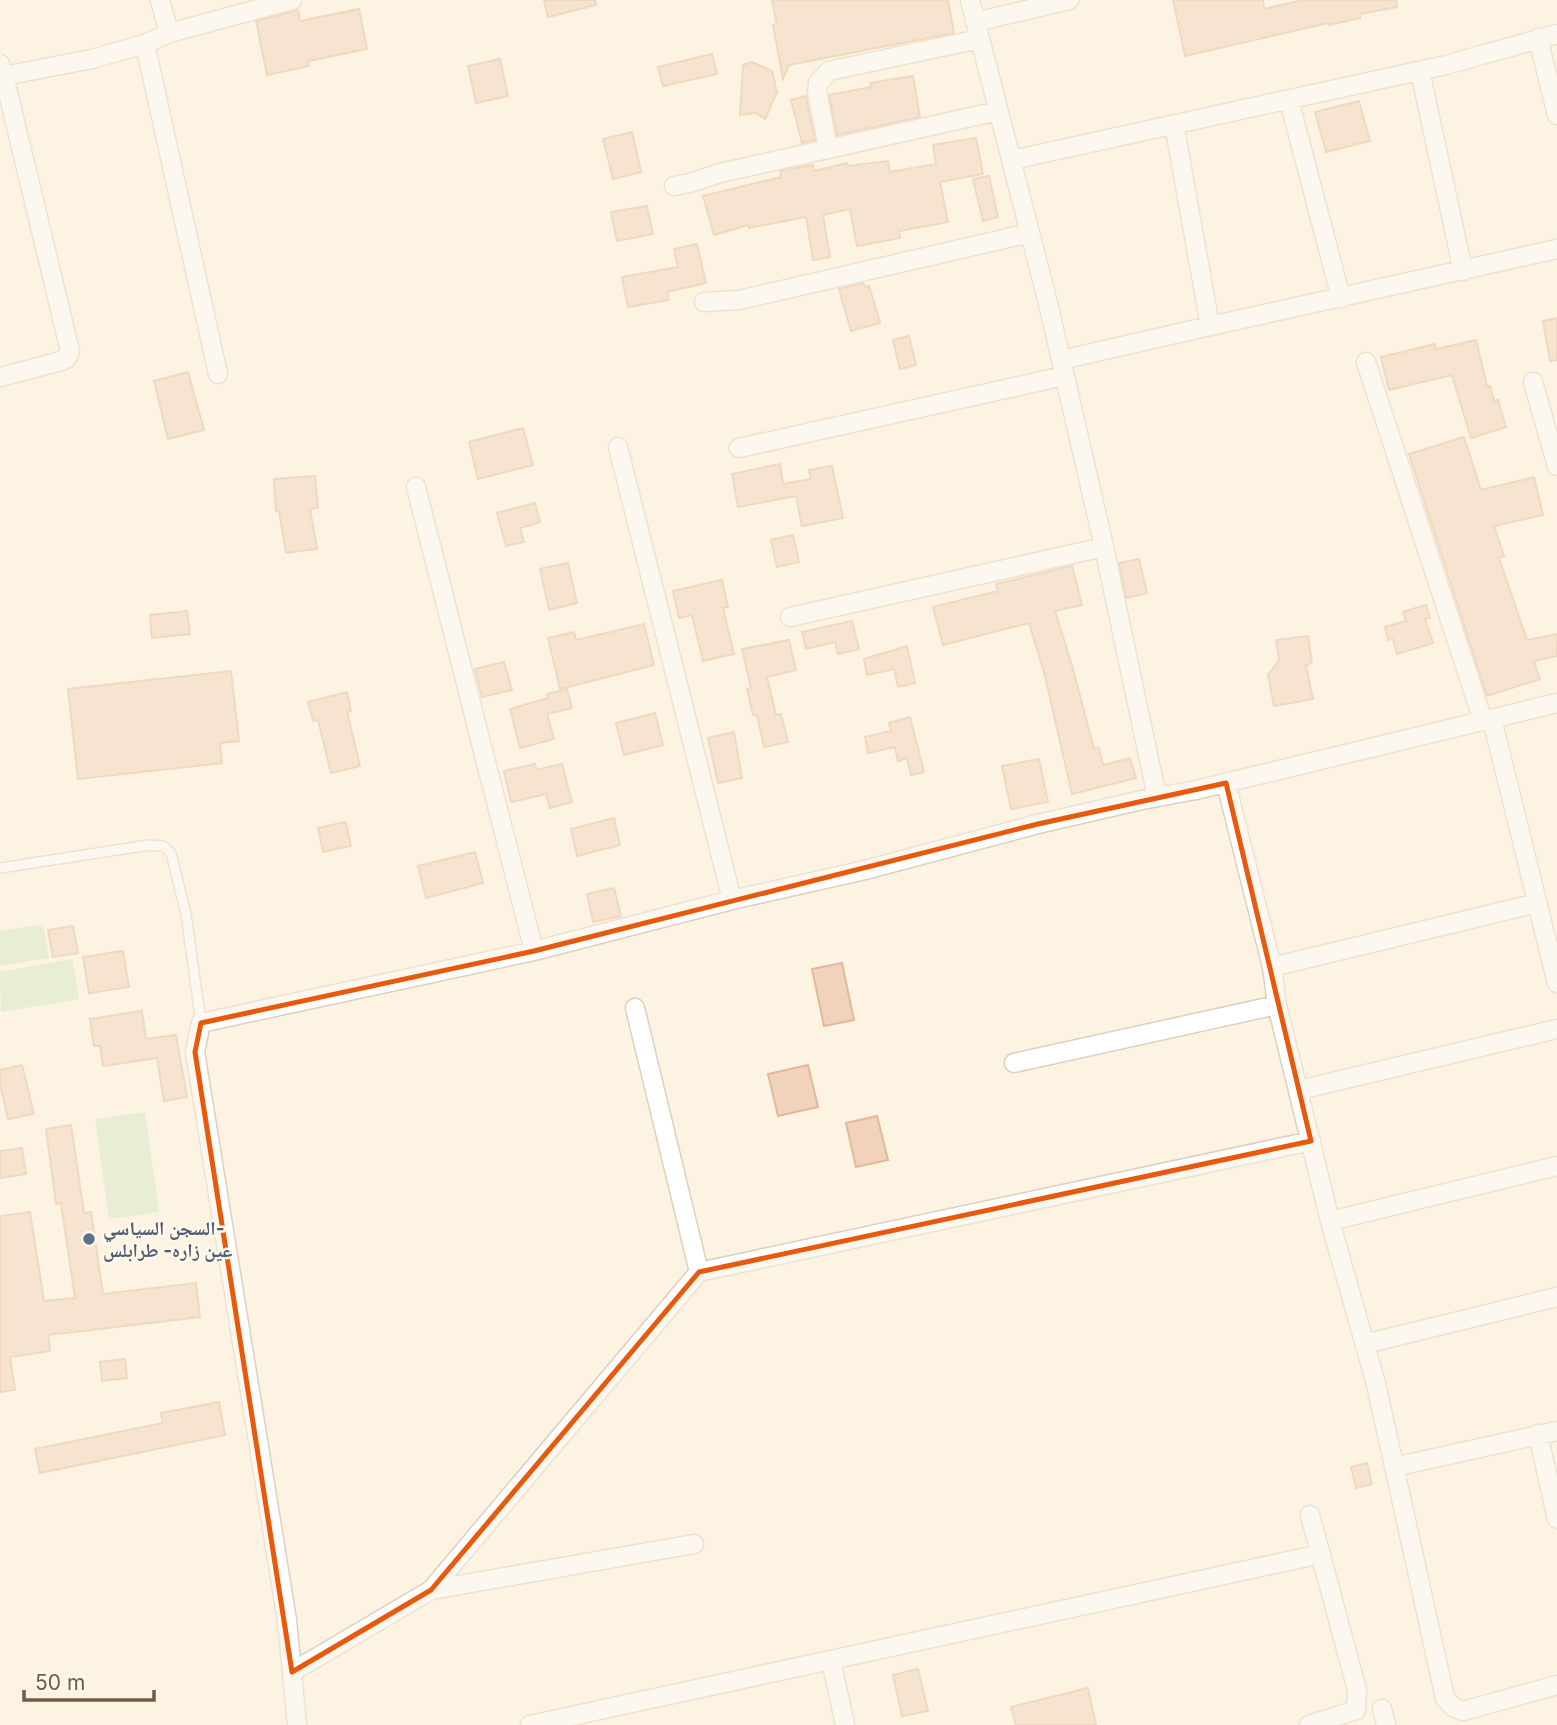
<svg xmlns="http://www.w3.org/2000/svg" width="1557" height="1725" font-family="Inter,'Noto Naskh Arabic',sans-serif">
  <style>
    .green { fill: #d0e9c1 }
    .building { fill: #f1d2ba; stroke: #e3b99a; stroke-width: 2 }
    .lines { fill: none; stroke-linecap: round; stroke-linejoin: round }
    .service-casing { stroke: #e0cfbe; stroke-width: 12 }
    .minor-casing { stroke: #e0cfbe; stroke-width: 21 }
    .service { stroke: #fff; stroke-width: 9 }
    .minor { stroke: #fff; stroke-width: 18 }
    .marked { fill: none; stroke: #e8590c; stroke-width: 5; stroke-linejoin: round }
    .service-dot { fill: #5c6f8a; stroke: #fff7e8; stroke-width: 2.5 }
    .labels { text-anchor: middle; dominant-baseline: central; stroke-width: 5; stroke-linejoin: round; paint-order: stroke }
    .service-label { font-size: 19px; font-weight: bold; fill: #4e5e75; stroke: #fff7e8; text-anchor: start }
  </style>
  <rect width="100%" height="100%" fill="#fcf3e2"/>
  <!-- green -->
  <path class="green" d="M43,924L49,958L0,966V931Z
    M72,959L79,999L1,1012L0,972Z
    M145,1112L159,1212L109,1219L95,1119Z"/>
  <!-- building -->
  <path class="building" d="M544,0H595L596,5L548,17Z
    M772,0H948L954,33L789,65L783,79L773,25L777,24Z
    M1173,0H1263L1264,9L1303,0H1396L1397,7L1360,14V18L1329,25L1328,23L1185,56Z
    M359,9L367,49L308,61L309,66L267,75L256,21L298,10L300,21Z
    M712,54L717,74L663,86L658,67Z
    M500,59L508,96L476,103L468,66Z
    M752,62L772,71L777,92L765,119L756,113L740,115L743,65Z
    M913,76L920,117L837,135L829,95L871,87L870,83Z
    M806,96L815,140L802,143L791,100Z
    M1359,101L1370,141L1326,152L1315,112Z
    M632,132L641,172L613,179L603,139Z
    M976,138L983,174L940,182L948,222L899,231L900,238L857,246L850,209L823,215L830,257L813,260L806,217L749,228L748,225L714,235L703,196L781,177L780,171L813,165L814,171L847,163L848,166L888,161L890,172L936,164L933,145Z
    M989,176L998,217L983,221L973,179Z
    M647,206L653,234L617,241L611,212Z
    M697,244L706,283L667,292L669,300L628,307L622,277L678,267L674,249Z
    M863,283L865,287L869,286L880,323L851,331L839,289Z
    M1557,318V360L1550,361L1543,321Z
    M909,336L916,365L900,369L893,340Z
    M1476,340L1487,386H1490L1494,401L1498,400L1506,427L1471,438L1452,375L1389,390L1381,357L1435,344L1436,349Z
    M188,372L204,430L168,439L154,381Z
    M523,428L533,465L478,479L469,442Z
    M1464,437L1481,490L1534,477L1543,515L1494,526L1504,556L1499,558L1527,640L1557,634V656L1534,661L1540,679L1487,696L1409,454Z
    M780,464L783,484L811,479L809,470L832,466L843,518L802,526L796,496L738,507L732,474Z
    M315,476L318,508L310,509L317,549L286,553L279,511H276L274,479Z
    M535,503L540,522L520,528L524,542L506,546L497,513Z
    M793,535L799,562L777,567L771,540Z
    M1139,559L1147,593L1126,598L1119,563Z
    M568,563L577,603L549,610L540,569Z
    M1072,566L1082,605L1055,611L1073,669L1094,749L1099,748L1103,765L1130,758L1136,778L1072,794L1045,676L1029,623L943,645L933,607L998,591L996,584Z
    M722,580L728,607L723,608L734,654L703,661L692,615L679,618L673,591Z
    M1426,605L1430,618L1425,619L1433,643L1397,654L1393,639L1388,640L1385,627L1406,621L1403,612Z
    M187,611L190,634L152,638L150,615Z
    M852,621L859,649L838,654L835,642L806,649L802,632Z
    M644,624L654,665L560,689L548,638L574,632L576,640Z
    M1308,636L1312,662L1306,666L1313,699L1274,706L1268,675L1279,660L1276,640Z
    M789,640L796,670L767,677L776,715L781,714L788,742L764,747L757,715H753L747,689L751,688L742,649Z
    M907,646L915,683L898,687L894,669L867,675L864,659Z
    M504,662L512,690L482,697L475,669Z
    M231,671L239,741L220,743L222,763L78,779L68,689Z
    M567,689L572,708L547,714L554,739L520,748L510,709L548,698L547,694Z
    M347,692L351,711L347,712L360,766L331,773L318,720L313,721L308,702Z
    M655,713L663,745L624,755L616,723Z
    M910,717L924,772L911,775L907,758L898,761L895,747L868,753L865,737L891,731L889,723Z
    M734,732L742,778L718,783L708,738Z
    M1039,759L1048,802L1011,809L1002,766Z
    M535,764L536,770L562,764L572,802L550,808L546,794L511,802L504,771Z
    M614,818L620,845L577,856L571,829Z
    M346,822L351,846L323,852L318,828Z
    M475,852L483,883L426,898L418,866Z
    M614,888L621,916L593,922L587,894Z
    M73,926L78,953L53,957L48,930Z
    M123,951L129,987L89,993L83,957Z
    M842,963L854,1020L824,1026L812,969Z
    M142,1011L146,1039L176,1035L187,1097L164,1101L157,1058L103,1066L100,1046H94L90,1019Z
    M22,1065L34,1114L8,1119L0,1084V1070Z
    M808,1065L818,1107L778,1116L768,1074Z
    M877,1116L888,1160L856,1167L846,1123Z
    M71,1125L84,1213L91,1212L103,1294L196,1283L200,1317L48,1335L50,1351L10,1357L15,1390L0,1392V1216L30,1212L44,1301L75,1298L61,1203L56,1204L46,1129Z
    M22,1148L26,1174L0,1178V1151Z
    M125,1359L127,1378L102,1381L100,1362Z
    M219,1402L225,1435L40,1473L35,1449L163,1423L161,1413Z
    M1367,1463L1372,1484L1356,1488L1351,1467Z
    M918,1669L928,1711L902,1716L893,1675Z
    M1088,1688L1096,1725H1016L1011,1707Z"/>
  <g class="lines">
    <defs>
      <path id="service" d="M0,868L149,845L163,846L171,853L186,914L201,1023"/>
      <path id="minor" d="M160,0L169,33
        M970,0L1048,303L1104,547L1157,797
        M975,22L1069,0
        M1538,38L1557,115
        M145,44L218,374
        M0,64L4,76L92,59L145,44L169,33L292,0
        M1420,71L1463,271
        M1289,100L1341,298
        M1174,124L1210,326L1557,249
        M828,148L817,91L818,83L829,71L979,39
        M1012,160L1446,65L1557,34
        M674,186L690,183L720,173L998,111
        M704,302L739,300L1030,233
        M1061,360L1210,326
        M1366,362L1483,721
        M0,377L61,361L66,359L70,351L4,76
        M1533,382L1557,466
        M618,447L732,900
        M739,448L1064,376
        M416,487L534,951
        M790,617L1104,547
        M1492,719L1557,983
        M1226,783L1272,967L1277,1005L1330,1221L1376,1384L1445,1698L1453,1707L1463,1711L1557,1685
        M1272,967L1537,903
        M635,1008L699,1272
        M1014,1063L1277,1005
        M1299,1090L1557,1029
        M1330,1221L1557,1166
        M1365,1344L1557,1297
        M1538,1434L1557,1519
        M1394,1467L1557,1431
        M431,1590L694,1544
        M831,1660L845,1725
        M292,1672L431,1590L699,1272L1311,1141
        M1382,1709L1386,1725
        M297,1725L287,1620L195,1052L201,1023L534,951L732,900L865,870L1038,824L1142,800L1196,790L1557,703
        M530,1725L1321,1554
        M1309,1725L1356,1710L1357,1690L1310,1515"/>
    </defs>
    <!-- service casing -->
    <use href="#service" class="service-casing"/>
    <!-- minor casing -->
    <use href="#minor" class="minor-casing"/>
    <!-- service -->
    <use href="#service" class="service"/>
    <!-- minor -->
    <use href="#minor" class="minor"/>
  </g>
  <!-- marked area -->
  <path d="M0 0H1557V1725H0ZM1226,783L1311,1141L699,1272L431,1590L292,1672L195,1052L201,1023L534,951L1038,824Z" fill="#fcf3e2" fill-opacity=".55" fill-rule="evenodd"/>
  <path class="marked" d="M1226,783L1311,1141L699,1272L431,1590L292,1672L195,1052L201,1023L534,951L1038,824Z"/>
  <!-- markers -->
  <circle class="service-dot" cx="89" cy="1239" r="7"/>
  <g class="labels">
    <!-- service labels -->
    <g class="service-label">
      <text x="103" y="1228">السجن السياسي-<tspan x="103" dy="22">عين زاره- طرابلس</tspan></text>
    </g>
  </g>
  <!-- scale -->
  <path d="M24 1690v10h130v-10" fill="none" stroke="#735949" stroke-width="3.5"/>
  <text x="35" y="1690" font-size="21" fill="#735949" stroke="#fff7e8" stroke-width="5" paint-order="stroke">50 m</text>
</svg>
